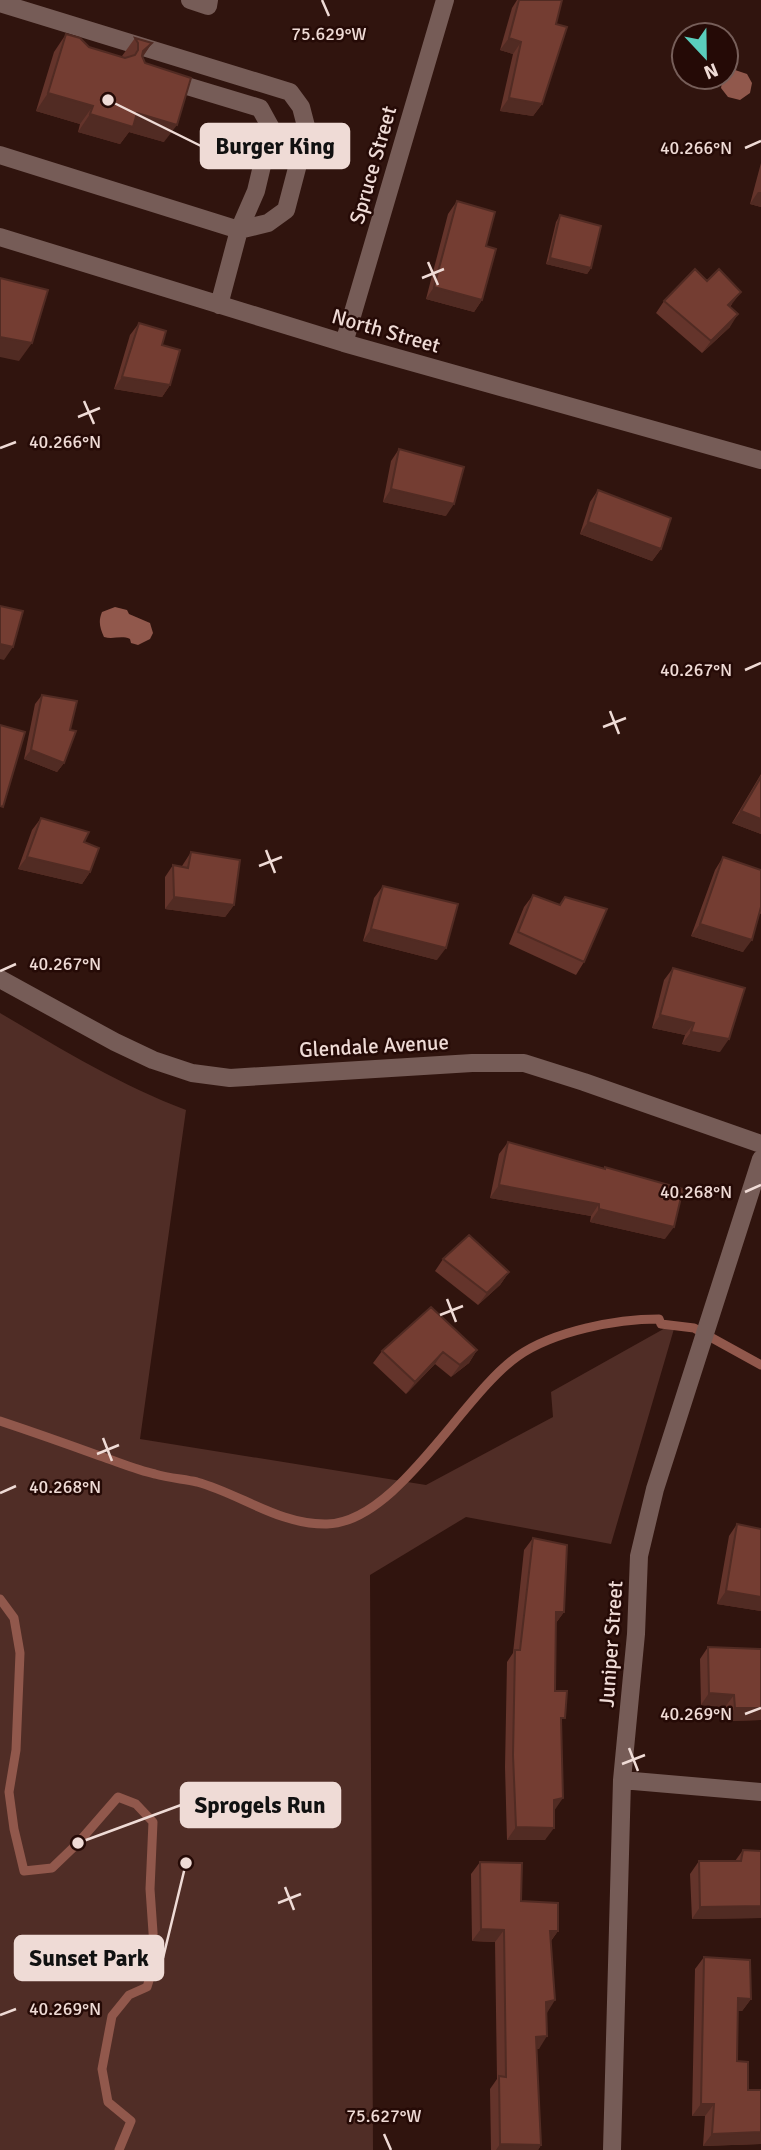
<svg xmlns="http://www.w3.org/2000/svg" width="761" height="2150" font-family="Signika,sans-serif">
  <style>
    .green { fill: #502d26 }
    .water { fill: #91584c }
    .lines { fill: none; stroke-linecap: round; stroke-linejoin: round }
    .stream { stroke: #91584c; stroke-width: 9 }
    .minor { stroke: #765c57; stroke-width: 18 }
    .wall { fill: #64342b }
    .shaded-wall { fill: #512b23 }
    .building { fill: #743d32; stroke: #512b23; stroke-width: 2 }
    .ticks { fill: none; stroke: #efdbd6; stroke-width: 2.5 }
    .labels { text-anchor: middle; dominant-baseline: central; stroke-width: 5; stroke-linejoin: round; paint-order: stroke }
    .street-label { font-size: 21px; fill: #efdbd6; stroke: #250a06 }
    .ticks-label { font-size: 18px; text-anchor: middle; fill: #efdbd6; stroke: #250a06; stroke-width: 5; stroke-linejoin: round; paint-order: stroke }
    .leader { fill: none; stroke: #efdbd6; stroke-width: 2.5 }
    .callout-dot { fill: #efdbd6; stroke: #250a06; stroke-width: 2.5 }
    .callout { fill: #efdbd6; stroke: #efdbd6; stroke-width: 2.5 }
    .callout-label { font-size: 23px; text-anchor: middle; font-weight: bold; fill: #111 }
  </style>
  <rect width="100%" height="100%" fill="#30140e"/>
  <!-- green -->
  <path class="green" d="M0,1013C61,1049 120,1085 186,1110L140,1439L426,1485L553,1417L551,1392L676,1322L611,1544L466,1517L370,1575L373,2150H0Z"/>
  <!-- water -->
  <path class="water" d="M735,70L747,74L752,83L750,93L740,100L728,97L721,88L723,77H726L728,72Z
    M115,607L127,610L129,614L150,623L153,633L150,639L138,645L131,643L130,639C121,635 113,640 104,637C100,628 98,622 102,612Z"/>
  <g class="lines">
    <!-- stream -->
    <path class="stream" d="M0,1421C33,1432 67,1444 100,1456C118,1462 137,1470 155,1474C169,1478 183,1479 197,1482C241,1494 279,1525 327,1524C398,1522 462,1395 518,1356C554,1331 616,1319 659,1319L661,1324L694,1328L761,1365
      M0,1599L14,1618L20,1653L16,1750L9,1792L14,1829L24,1871L52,1868L78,1843L118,1797L136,1804L153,1822L150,1889L155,1961L147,1987L129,1995L112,2016L102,2069L108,2102L131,2121L119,2150"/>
    <!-- minor -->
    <path class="minor" d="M190,0L208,6L209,0
      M0,3L290,92L301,107L307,130L286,210L268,223L239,230
      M167,80L260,108L271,128L256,191L239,230
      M0,155L239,230L219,305
      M0,237L344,343L761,460
      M344,343L445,0
      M0,979L115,1042L153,1060L192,1073L230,1078L472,1063H524L584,1082L761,1144
      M622,1780L761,1792
      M612,2150L622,1780L636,1634L639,1556L655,1489L761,1159"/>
  </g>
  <!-- wall -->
  <path class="wall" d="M517,0H562L556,24L542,104L533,116L500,111L513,54L500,50L512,8Z
    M66,34L89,47L123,57L122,56L135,38L152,43L142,57L164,142L129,132L120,144L78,132L80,124L36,111L54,52Z
    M761,163V207L750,204Z
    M457,201L486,246L482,300L474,312L426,299L448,214Z
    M560,215L591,268L587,274L546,264L556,222Z
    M707,281L732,304L730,307V327L702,353L656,313L664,301Z
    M139,323L162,345L170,385L162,397L114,389L130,335Z
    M399,449L446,516L383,502L391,461Z
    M598,490L661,549L652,561L580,534L590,502Z
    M42,695L70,730L64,763L57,772L24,759L35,704Z
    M761,774V834L732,823Z
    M41,818L84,842L90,872L82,884L18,869L32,830Z
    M191,852L234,905L225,917L165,909V877L173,865L182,866Z
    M723,857L761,870V914L759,913L743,952L691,936L715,870Z
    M383,886L437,960L363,941L374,898Z
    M533,895L559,905L565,897L584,962L576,975L509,944L524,907Z
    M673,968L720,1052L682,1044L685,1035L652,1028L664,980Z
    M508,1142L603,1169L605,1167L665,1239L590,1222L591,1216L490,1198L499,1154Z
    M443,1259L509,1272L500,1285L478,1305L435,1271Z
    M477,1350L469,1363L451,1377L435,1364L406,1394L373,1363L382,1351Z
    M737,1524L761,1529V1611L717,1604L729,1536Z
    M533,1538L564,1612L556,1623L554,1811L545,1840H507L505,1767L507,1662L513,1653L524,1550Z
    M708,1647L761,1649V1720L726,1721L725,1707L701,1705L700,1659Z
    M743,1850L761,1851V1918L692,1919L690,1874L699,1861H735Z
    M480,1862L521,1901L558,1931L551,1941L546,2013L539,2049H536L541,2145L538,2150H491L490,2089L497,2079L495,1942L472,1941L471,1874Z
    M704,1957L751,1999L742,2011H738L737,2061L748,2090H761V2144L703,2146L705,2116H692L695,1969Z"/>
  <!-- shaded-wall -->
  <path class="shaded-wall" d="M509,38L521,42L513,54L500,50Z
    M152,43L140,61L143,51Z
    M48,93L93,106L80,124L36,111Z
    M509,98L542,104L533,116L500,111Z
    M137,113L177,125L164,142L129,132L120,144L78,132L90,114Z
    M758,192H761V207L750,204Z
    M550,258L591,268L587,274L546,264Z
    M434,287L482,300L474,312L426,299Z
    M741,292L732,304L719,317L728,305Z
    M738,314L730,327L702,353L711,341Z
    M0,337L32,343L19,361L0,357Z
    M122,377L170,385L162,397L114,389Z
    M391,489L454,504L446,516L383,502Z
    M588,522L661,549L652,561L580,534Z
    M0,644L13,647L4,660L0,659Z
    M31,750L64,763L57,772L24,759Z
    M741,811L761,819V834L732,823Z
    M27,857L90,872L82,884L18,869Z
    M174,897L234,905L225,917L165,909Z
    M700,924L752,940L743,952L691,936Z
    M371,929L446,948L437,960L363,941Z
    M660,1015L694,1023L685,1035L652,1028Z
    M691,1032L729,1039L720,1052L682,1044Z
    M499,1185L599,1204L591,1216L490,1198Z
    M599,1209L674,1227L665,1239L590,1222Z
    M509,1272L500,1285L478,1305L487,1293Z
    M477,1350L469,1363L451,1377L460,1365Z
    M443,1352L435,1364L406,1394L415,1382Z
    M726,1591L761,1597V1611L717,1604Z
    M556,1612H564L555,1624Z
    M709,1693L734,1695L725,1707L701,1705Z
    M735,1708H761V1720L726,1721Z
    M563,1798L554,1811V1800Z
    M516,1827L554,1828L545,1840H507Z
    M761,1906V1918L692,1919L700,1907Z
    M481,1929L504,1930L495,1942L472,1941Z
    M550,1931H558L549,1943Z
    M738,1998L751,1999L742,2011H730Z
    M555,2000L547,2013L546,2002Z
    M547,2036L539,2049H527L536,2037Z
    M701,2104H714L705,2116H692Z
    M761,2132V2144L703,2146L712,2134Z
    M500,2144L541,2145L538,2150H496Z"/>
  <!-- building -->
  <path class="building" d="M519,0H562L556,24L567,27L542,104L509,98L521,42L509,38Z
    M66,34L80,38L89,47L125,58L135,55L138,50V43L135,38L152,43L143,51L142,56L145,63L191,78L177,125L137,113L133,127L90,114L93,106L48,93Z
    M457,201L495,212L486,246L496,249L482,300L434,287Z
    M560,215L601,226L591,268L550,258Z
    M695,269L707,281L719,269L741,292L728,305L738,314L711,341L664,301Z
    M0,278L48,290L32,343L0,337Z
    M139,323L166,331L162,345L180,350L170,385L122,377Z
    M399,449L464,467L454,504L391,489Z
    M598,490L671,518L661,549L588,522Z
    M0,606L23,611L13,647L0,644Z
    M42,695L77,701L70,730L76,731L64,763L31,750Z
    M0,725L25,732L3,807L0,806Z
    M761,777V819L741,811Z
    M41,818L89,832L84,842L99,848L90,872L27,857Z
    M191,852L240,860L234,905L174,897L173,865L188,868Z
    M723,857L761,870V907L752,940L700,924Z
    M383,886L458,904L446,948L371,929Z
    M533,895L560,905L565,897L607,909L584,962L518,932Z
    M673,968L745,988L729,1039L691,1032L694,1023L660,1015Z
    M508,1142L605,1169V1167L683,1189L674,1227L599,1209V1204L499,1185Z
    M469,1235L509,1272L487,1293L443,1259Z
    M431,1307L477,1350L460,1365L443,1352L415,1382L382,1351Z
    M737,1524L761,1529V1597L726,1591Z
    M533,1538L567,1545L564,1612H556L555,1691H567L565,1718H561L563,1798L554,1800V1828L516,1827L513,1755L515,1650H520Z
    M708,1647L761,1649V1708H735L734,1695L709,1693Z
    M743,1850L761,1851V1906L700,1907L699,1861H741Z
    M480,1862L522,1863L521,1901L558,1903V1931H550L555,2000L546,2002L547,2036L536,2037L541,2145L500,2144L499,2076L506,2077L504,1930L481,1929Z
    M704,1957L750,1960L751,1999L738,1998L737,2061L748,2062V2090H761V2132L712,2134L714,2104H701Z"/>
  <!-- ticks -->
  <path class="ticks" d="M322,0L329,16M745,148L761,141M428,262L438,285M422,278L444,269M84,401L94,424M78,417L100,408M0,448L16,442M745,670L761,663M610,711L619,734M603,727L626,718M266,850L275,873M259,866L282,857M0,971L16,964M745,1192L761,1185M447,1299L456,1322M440,1315L463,1306M103,1438L112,1461M97,1454L119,1445M0,1493L16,1486M745,1714L761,1708M629,1748L638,1771M622,1764L645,1755M285,1887L294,1910M278,1903L301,1894M0,2015L16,2009M384,2134L391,2150"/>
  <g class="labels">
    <!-- street labels -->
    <g class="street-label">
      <text transform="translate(373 165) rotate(-74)">Spruce Street</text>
      <text transform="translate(386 331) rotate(16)">North Street</text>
      <text transform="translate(374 1046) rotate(-3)">Glendale Avenue</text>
      <text transform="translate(611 1644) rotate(-86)">Juniper Street</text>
    </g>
  </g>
  <g class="ticks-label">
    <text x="329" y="40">75.629°W</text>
    <text x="696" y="154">40.266°N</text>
    <text x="65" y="448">40.266°N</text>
    <text x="696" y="676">40.267°N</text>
    <text x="65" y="970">40.267°N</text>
    <text x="696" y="1198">40.268°N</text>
    <text x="65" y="1493">40.268°N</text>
    <text x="696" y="1720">40.269°N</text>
    <text x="65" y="2015">40.269°N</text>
    <text x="384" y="2122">75.627°W</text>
  </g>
  <!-- callouts -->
  <path class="leader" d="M108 100L201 146M78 1843L181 1805M186 1863L163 1958"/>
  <g class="callout-dot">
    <circle cx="108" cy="100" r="7"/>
    <circle cx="78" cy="1843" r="7"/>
    <circle cx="186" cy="1863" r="7"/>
  </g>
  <g class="callout">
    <rect x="201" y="124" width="148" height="44" rx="7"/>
    <rect x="181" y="1783" width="159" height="44" rx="7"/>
    <rect x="15" y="1936" width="148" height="44" rx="7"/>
  </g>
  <g class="callout-label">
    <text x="275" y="154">Burger King</text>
    <text x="260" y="1813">Sprogels Run</text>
    <text x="89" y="1966">Sunset Park</text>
  </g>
  <!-- north arrow -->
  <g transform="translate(705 56) rotate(158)"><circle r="33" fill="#250a06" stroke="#765e59" stroke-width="2"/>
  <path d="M0-5L12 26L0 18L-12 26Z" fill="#5acebd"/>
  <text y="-10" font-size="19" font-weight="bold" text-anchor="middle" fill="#efdbd6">N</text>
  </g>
</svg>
